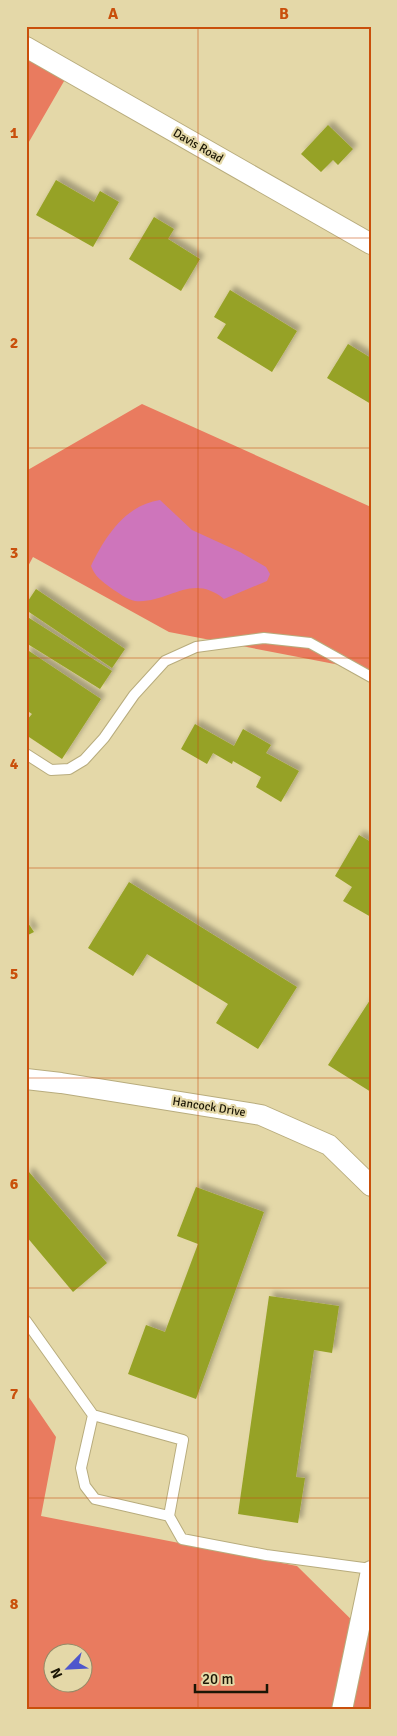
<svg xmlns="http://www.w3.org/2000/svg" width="397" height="1736" font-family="Signika,sans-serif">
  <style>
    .forest { fill: #e97b5f; fill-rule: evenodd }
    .water { fill: #ce75bb }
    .building { fill: #96a225; filter: url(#shadow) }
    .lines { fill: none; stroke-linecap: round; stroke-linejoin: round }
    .lane-casing { stroke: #b8ac7d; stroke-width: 12 }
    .street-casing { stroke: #b8ac7d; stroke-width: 22 }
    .lane { stroke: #fff; stroke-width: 10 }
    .street { stroke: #fff; stroke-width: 20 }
    .grid { fill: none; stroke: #c94f0b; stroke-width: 1; stroke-opacity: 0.55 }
    .labels { text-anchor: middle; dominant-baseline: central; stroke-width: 4.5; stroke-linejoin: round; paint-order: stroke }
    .street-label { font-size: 12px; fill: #1b1605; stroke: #e4d8a8 }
    .neatline { fill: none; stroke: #c94f0b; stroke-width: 2 }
    .grid-label { font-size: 16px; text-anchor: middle; font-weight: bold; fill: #c94f0b }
  </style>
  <defs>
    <filter id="shadow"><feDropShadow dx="4.5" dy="-4.5" stdDeviation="2.5" flood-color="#0004"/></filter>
  </defs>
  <rect width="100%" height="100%" fill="#e4d8a8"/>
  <!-- forest -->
  <path class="forest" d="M26,53L67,76L26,147Z
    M142,404L371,507V671L169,632L33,557L26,570V471Z
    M26,1393L56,1437L41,1516L297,1566L368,1636L371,1628V1710H26ZM52,1654H82V1684H52Z"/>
  <!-- water -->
  <path class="water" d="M160,500L192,530L240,552L266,567L270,574L267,581L224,599C191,572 169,604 135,601C128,600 117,592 111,588C102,581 95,577 91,566C105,537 125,505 160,500Z"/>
  <!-- building -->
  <path class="building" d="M328,125L353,149L338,165L333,160L321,172L301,154Z
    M56,180L94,202L100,191L119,202L93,247L36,215Z
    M154,217L174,229L168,239L200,259L181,291L129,259Z
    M230,290L297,331L272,372L217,338L226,324L214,317Z
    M348,344L371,358V404L327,378Z
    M36,589L125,649L112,668L26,610V604Z
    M26,616L112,671L100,689L26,643Z
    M26,649L101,699L62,759L26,735V721L32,714L26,710Z
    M195,724L234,746L243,729L271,745L266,753L299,771L281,802L256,787L261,777L233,761L232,764L213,753L207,764L181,749Z
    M359,835L371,842V917L343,901L352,887L335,876Z
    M129,882L297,987L258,1049L216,1023L228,1004L147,954L133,976L88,948Z
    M26,920L34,932L26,936Z
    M370,1000L371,1001V1092L328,1065Z
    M29,1172L107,1263L73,1292L26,1236V1174Z
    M196,1187L264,1212L196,1399L128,1374L146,1325L165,1332L198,1244L177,1236Z
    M269,1296L339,1306L332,1353L314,1350L296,1477L305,1478L298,1523L238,1514Z"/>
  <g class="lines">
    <defs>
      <path id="lane" d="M26,754L51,770L69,769L84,760L104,738L134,695L165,661L196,647L264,638L310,643L371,677
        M26,1321L93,1415L183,1440L169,1516
        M93,1415L81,1468L85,1486L95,1499L169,1516L182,1539L266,1555L371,1569"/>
      <path id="street" d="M26,47L371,244
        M26,1079L61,1083L261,1115L329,1145L371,1186
        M342,1710L371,1571"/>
    </defs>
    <!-- lane casing -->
    <use href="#lane" class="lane-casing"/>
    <!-- street casing -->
    <use href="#street" class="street-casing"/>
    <!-- lane -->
    <use href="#lane" class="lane"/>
    <!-- street -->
    <use href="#street" class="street"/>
  </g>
  <!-- grid -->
  <path class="grid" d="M198,26V1710M26,238H371M26,448H371M26,658H371M26,868H371M26,1078H371M26,1288H371M26,1498H371"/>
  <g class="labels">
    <!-- street labels -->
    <g class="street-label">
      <text transform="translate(198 146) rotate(30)">Davis Road</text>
      <text transform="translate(209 1107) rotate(9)">Hancock Drive</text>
    </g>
  </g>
  <!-- border -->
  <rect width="397" height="1736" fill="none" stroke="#e4d8a8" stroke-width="55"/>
  <!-- north arrow -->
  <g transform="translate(68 1668) rotate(246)"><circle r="24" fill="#e4d8a8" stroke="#948a67"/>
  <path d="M0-4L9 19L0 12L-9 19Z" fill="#4e56cc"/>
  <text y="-8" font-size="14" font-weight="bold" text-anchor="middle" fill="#1b1605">N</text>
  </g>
  <!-- scale -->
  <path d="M195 1684v8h72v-8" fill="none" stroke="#1b1605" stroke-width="2.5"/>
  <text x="202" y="1684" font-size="15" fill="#1b1605" stroke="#e4d8a8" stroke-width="4" paint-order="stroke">20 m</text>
  <rect x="28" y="28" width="342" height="1680" class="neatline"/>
  <g class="grid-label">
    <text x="113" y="19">A</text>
    <text x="284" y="19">B</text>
    <text x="14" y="138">1</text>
    <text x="14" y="348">2</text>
    <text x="14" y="558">3</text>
    <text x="14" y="769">4</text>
    <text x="14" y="979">5</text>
    <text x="14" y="1189">6</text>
    <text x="14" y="1399">7</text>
    <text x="14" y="1609">8</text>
  </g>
</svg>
